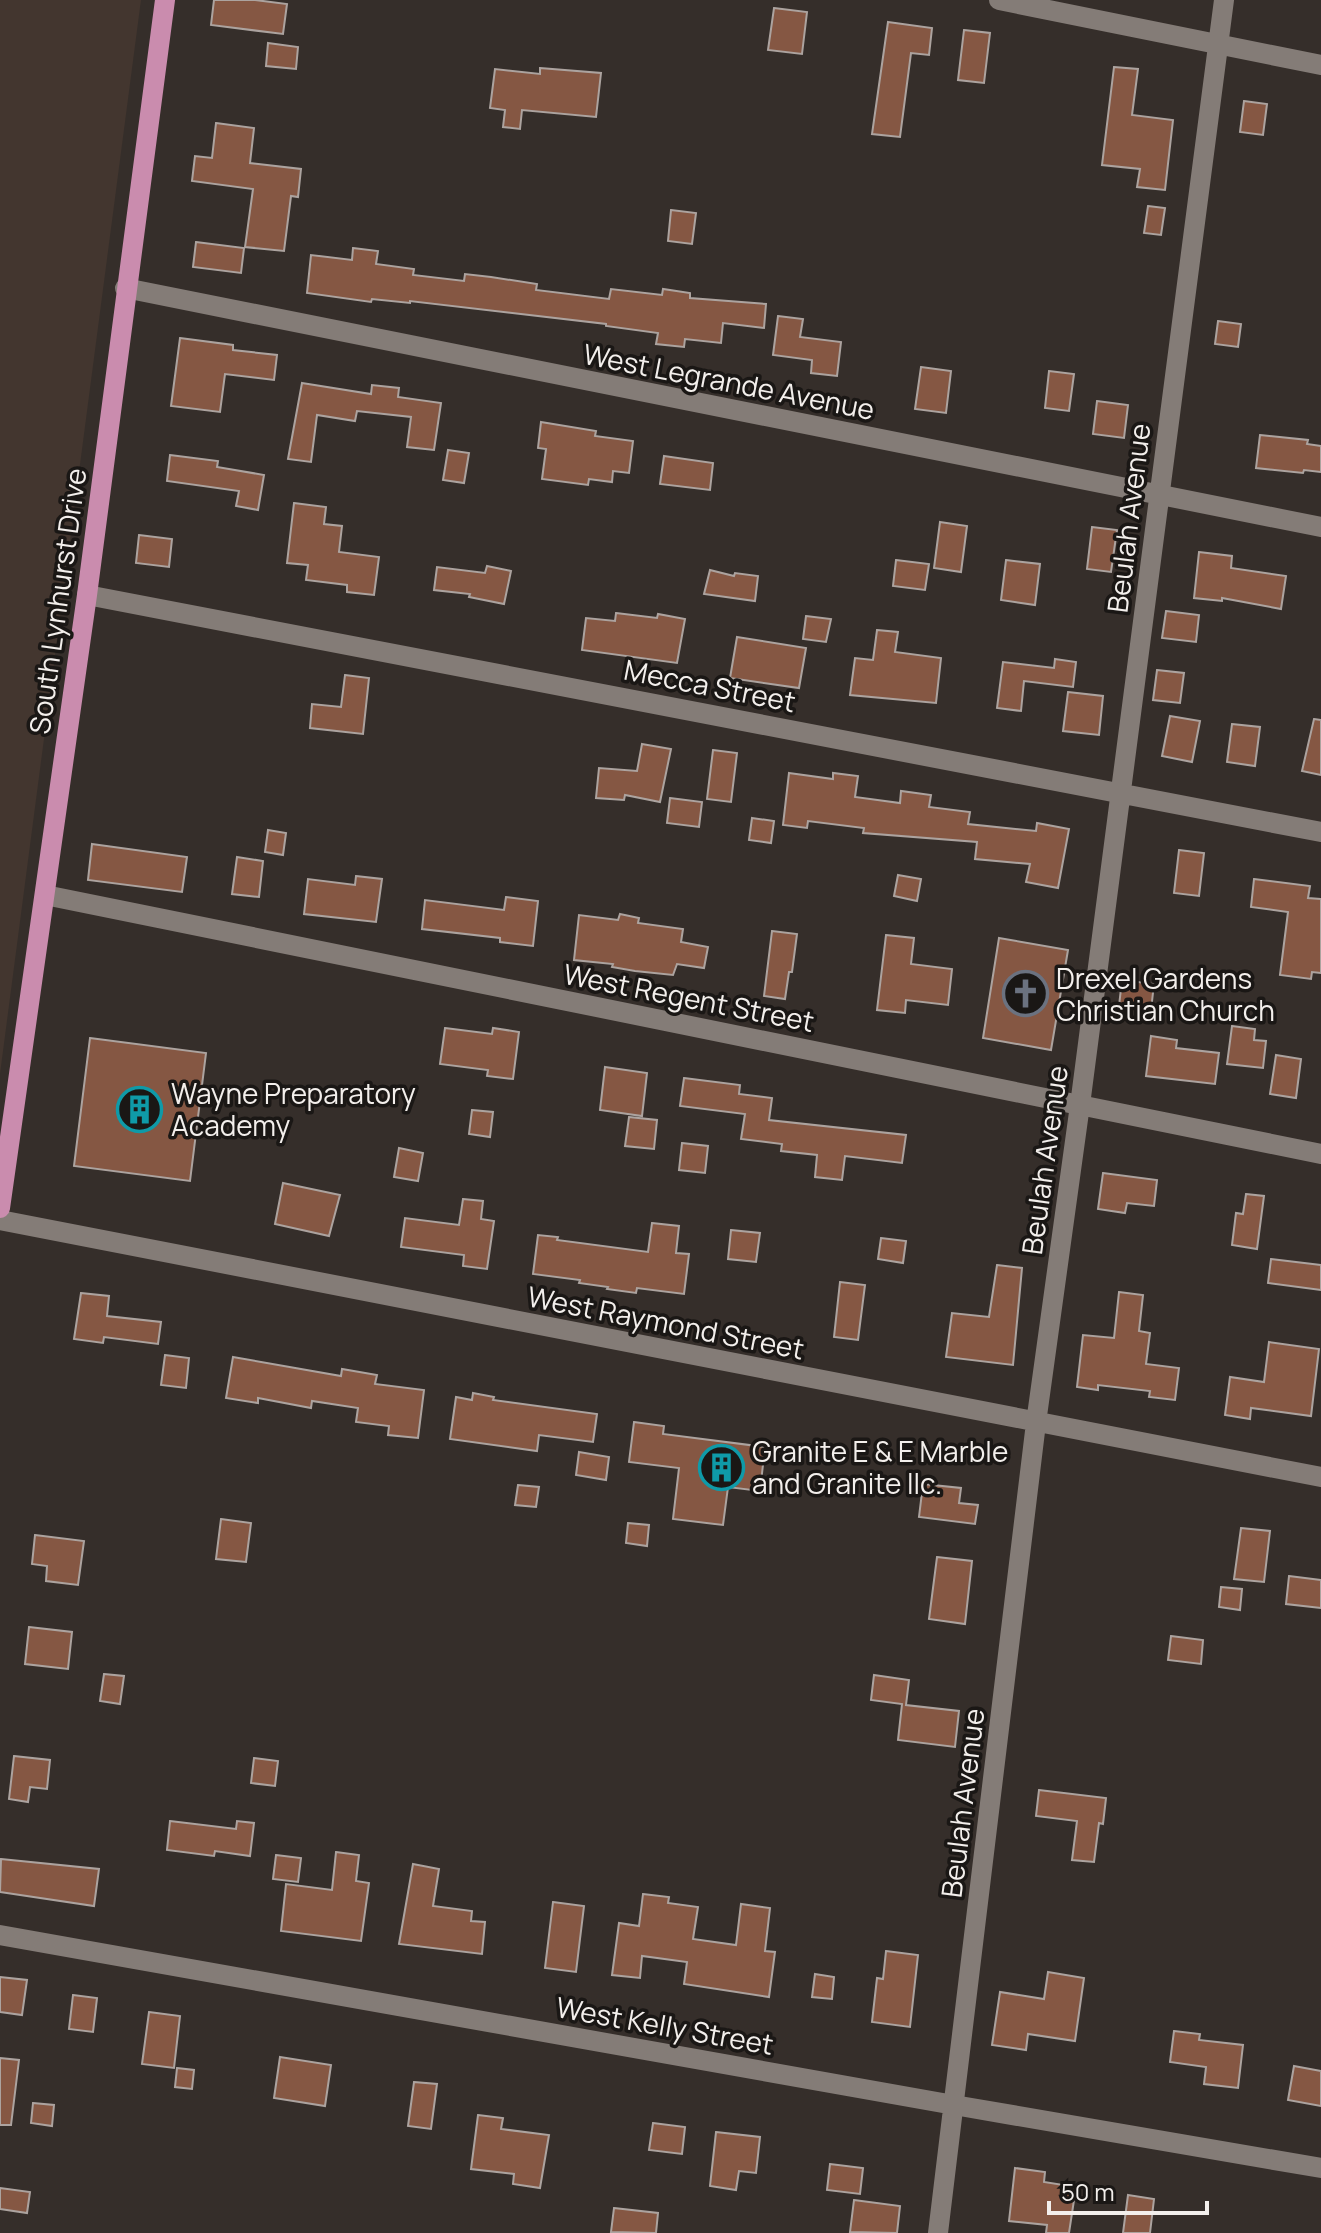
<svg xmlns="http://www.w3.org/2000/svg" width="1321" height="2233" font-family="Manrope,sans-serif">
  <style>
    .built { fill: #43362f }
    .building { fill: #855743; stroke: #aca39f; stroke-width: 2 }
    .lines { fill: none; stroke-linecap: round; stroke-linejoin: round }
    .minor { stroke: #847c77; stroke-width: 20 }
    .major { stroke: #ca8cae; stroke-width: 20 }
    .labels { text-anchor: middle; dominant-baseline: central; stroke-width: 7; stroke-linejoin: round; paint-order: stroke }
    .street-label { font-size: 28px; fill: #f3efec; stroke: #1a1715 }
    .poi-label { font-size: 28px; fill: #f3efec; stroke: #1a1715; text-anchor: start }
  </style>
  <rect width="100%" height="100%" fill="#352e2a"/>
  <!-- built -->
  <path class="built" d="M0,0H141L0,1074Z"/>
  <!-- building -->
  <path class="building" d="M214,0H255L287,4L283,34L211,25Z
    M774,8L807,12L802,54L768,50Z
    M888,22L932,28L929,55L911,53L900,137L872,134Z
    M964,30L990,33L984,83L958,80Z
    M268,43L298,47L296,69L266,66Z
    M1114,67L1138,69L1132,115L1173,120L1165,190L1137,187L1140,169L1102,165Z
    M540,68L601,73L596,117L522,110L520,129L503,127L505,110L490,108L495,69L540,74Z
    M1244,101L1267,104L1263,135L1240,132Z
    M216,123L254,128L250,163L301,169L298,197L291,196L284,251L245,247L253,189L192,181L195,156L212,158Z
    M1148,206L1165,208L1161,235L1144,233Z
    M671,210L696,213L692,244L668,241Z
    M196,242L244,248L241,273L193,267Z
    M353,248L378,251L376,264L414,269L413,275L464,281L465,274L491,277L537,284L536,290L609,299L611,289L662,295L663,289L690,293V298L766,304L764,328L723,323L721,343L685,339L684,347L656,344L658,333L606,326V324L410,301V303L372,299L371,302L307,293L311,255L352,260Z
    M778,316L803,319L800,337L841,342L837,376L811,373L812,360L773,355Z
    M1218,321L1241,324L1238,347L1215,344Z
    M180,338L233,345V350L277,355L274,380L225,374L220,412L171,406Z
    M921,367L951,371L946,413L915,409Z
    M1049,371L1074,374L1069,411L1045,408Z
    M302,383L371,394L372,385L399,388L398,397L441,403L434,450L407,447L411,417L357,411L355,421L317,415L311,462L288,459Z
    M1097,401L1128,405L1124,438L1093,434Z
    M541,422L596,431L595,436L633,441L629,473L613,471L612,482L589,479L588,485L542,479L546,449L538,448Z
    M1260,435L1308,440L1307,444L1321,446V472L1304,470L1303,473L1256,468Z
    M448,450L469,453L464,483L443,480Z
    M170,455L218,461L217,467L264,475L258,510L236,506L239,491L167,481Z
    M664,456L713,463L710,490L660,484Z
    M294,503L326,507L324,524L342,526L339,552L379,557L374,595L347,592V585L306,580L308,565L287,563Z
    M940,522L967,526L961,572L934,568Z
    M1092,527L1117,530L1111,572L1087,569Z
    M139,535L172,539L169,567L136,563Z
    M1199,552L1232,556L1231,568L1286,576L1281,609L1222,598V601L1194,598Z
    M896,560L929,564L925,590L893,586Z
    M1006,560L1040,564L1035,605L1001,600Z
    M487,566L511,571L504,604L469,597L470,594L434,590L437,567L485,573Z
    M710,570L734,576L735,573L758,576L755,601L704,594Z
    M1166,611L1199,615L1196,642L1162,638Z
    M616,613L657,618L658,614L685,619L677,663L582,650L586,618L615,621Z
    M806,616L831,619L826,642L803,639Z
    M877,630L898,632L895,652L941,658L936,703L850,695L855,658L873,660Z
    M737,637L806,648L799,688L730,678Z
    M1055,659L1076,662L1073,687L1024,681L1021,711L997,708L1003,662L1054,668Z
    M1157,670L1184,673L1180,703L1153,700Z
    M345,675L369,678L363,734L310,728L312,704L341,707Z
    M1068,692L1103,696L1099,735L1063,731Z
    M1170,716L1200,721L1192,762L1162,756Z
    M1314,719L1321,720V775L1302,771Z
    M1232,724L1260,727L1255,766L1227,762Z
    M642,744L671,749L660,802L625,795L624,800L596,798L599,768L637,771Z
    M713,750L737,753L731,802L707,799Z
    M789,773L833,779V773L858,776L855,797L900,803L901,791L931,795L929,807L970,812L968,824L1036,831L1037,823L1069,829L1058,888L1026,882L1030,864L975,859L977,842L863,833L864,828L808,821L807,828L783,825Z
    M670,798L702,802L699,827L667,823Z
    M752,818L774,821L771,843L749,840Z
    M268,830L286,833L283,855L265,852Z
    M92,844L187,857L182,892L88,880Z
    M1179,850L1204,853L1199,896L1174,893Z
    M237,857L263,861L259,897L232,894Z
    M898,875L921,879L917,901L894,896Z
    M356,876L382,879L376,922L304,914L308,879L355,885Z
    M1254,879L1310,886L1308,898L1321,899V973L1312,972L1311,979L1280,975L1288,912L1251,907Z
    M506,897L538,901L533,946L500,942V938L422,929L425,900L504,910Z
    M620,914L639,918L638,923L683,929L681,942L708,947L704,968L677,964L673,975L635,971L612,967L613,964L574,960L579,915L618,920Z
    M772,931L797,934L792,972H789L785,999L764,996Z
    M886,935L914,938L911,964L952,969L948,1005L906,1000L905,1013L877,1010Z
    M999,938L1068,950L1051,1050L983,1038Z
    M1122,980L1154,984L1151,1010L1119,1006Z
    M1232,1026L1255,1029L1254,1040L1266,1041L1263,1068L1227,1064Z
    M445,1028L492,1034L493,1028L519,1032L513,1079L487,1076L488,1070L440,1064Z
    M1151,1036L1177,1040L1176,1048L1219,1053L1215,1084L1146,1076Z
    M90,1038L206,1053L190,1181L74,1166Z
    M1276,1055L1301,1059L1296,1098L1270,1094Z
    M605,1067L647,1073L642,1116L600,1110Z
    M684,1078L740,1085L739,1094L772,1098L769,1120L906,1135L902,1163L845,1156L842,1180L815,1177L817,1155L781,1151L782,1144L741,1139L745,1114L680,1106Z
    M472,1110L493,1112L490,1137L469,1134Z
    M629,1117L657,1120L654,1149L625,1146Z
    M682,1143L708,1146L705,1173L679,1170Z
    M399,1148L423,1153L418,1181L394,1177Z
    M1103,1173L1157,1180L1154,1206L1127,1203L1125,1213L1098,1209Z
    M283,1183L340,1195L329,1236L275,1224Z
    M1246,1194L1264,1196L1257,1249L1232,1245L1236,1213L1243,1214Z
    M463,1199L483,1201L481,1219L494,1221L487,1269L463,1266L464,1255L401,1247L405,1218L459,1225Z
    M652,1223L679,1226L676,1253L689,1254L684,1294L637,1288L636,1293L607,1289L608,1287L579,1283L580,1280L533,1274L538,1235L558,1237L557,1240L648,1252Z
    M731,1230L760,1233L756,1262L728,1259Z
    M881,1238L906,1241L903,1263L878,1259Z
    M1271,1259L1321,1265V1290L1268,1283Z
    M997,1265L1022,1268L1013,1365L946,1357L952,1313L989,1317Z
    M840,1282L865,1285L858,1340L834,1337Z
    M1119,1292L1143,1295L1139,1331L1150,1333L1146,1364L1179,1368L1175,1400L1149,1397L1150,1391L1098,1385V1390L1077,1387L1083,1335L1114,1338Z
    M81,1293L109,1296L107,1316L161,1322L158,1344L104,1337L103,1343L74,1339Z
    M1269,1342L1319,1349L1311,1416L1251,1408L1250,1419L1225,1415L1230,1377L1264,1382Z
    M165,1355L189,1358L186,1388L161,1385Z
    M233,1357L341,1376L342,1369L377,1375L375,1384L424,1390L418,1438L388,1435L389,1426L356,1422L358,1408L312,1401L311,1408L258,1398V1403L226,1398Z
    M473,1393L494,1397L493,1400L597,1414L593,1442L539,1435L537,1451L450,1439L456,1397L472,1400Z
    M634,1422L664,1426L663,1434L765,1447L760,1491L728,1487L723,1525L673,1519L679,1468L629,1462Z
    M579,1452L609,1457L606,1480L576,1475Z
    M923,1484L961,1488L959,1503L978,1505L975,1524L919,1517Z
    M518,1485L539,1487L536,1507L515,1505Z
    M221,1519L251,1523L246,1562L216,1559Z
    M628,1523L649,1525L647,1546L626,1543Z
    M1241,1528L1270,1531L1264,1582L1234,1579Z
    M35,1535L84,1541L78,1585L46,1581L47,1566L32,1564Z
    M937,1557L972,1561L965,1624L929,1619Z
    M1289,1576L1321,1580V1608L1286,1604Z
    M1221,1587L1242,1589L1240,1610L1219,1607Z
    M29,1627L72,1632L68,1669L25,1664Z
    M1171,1636L1203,1640L1201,1664L1168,1660Z
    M104,1674L124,1676L120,1704L100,1701Z
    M874,1675L909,1680L906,1705L959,1711L955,1747L898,1740L902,1704L871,1700Z
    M14,1756L50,1760L47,1789L30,1787L28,1802L9,1799Z
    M254,1758L278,1761L275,1786L251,1783Z
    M1039,1790L1106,1798L1103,1824L1099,1823L1094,1862L1072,1860L1077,1821L1036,1816Z
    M170,1821L236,1829L237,1821L254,1823L250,1856L215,1851L214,1856L167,1850Z
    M336,1852L359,1855L356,1881L369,1883L361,1941L281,1931L286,1884L332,1890Z
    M276,1855L301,1858L298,1882L273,1879Z
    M1,1859L99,1869L94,1906L0,1892Z
    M413,1864L439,1869L433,1906L472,1911L471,1921L485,1922L482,1954L399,1944Z
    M643,1894L669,1897L668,1903L698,1907L693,1939L736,1945L741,1904L770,1908L765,1951L775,1952L769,1997L684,1984L687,1962L642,1956L640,1978L612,1975L619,1923L639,1926Z
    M553,1902L584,1906L576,1972L545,1968Z
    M886,1951L918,1955L910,2027L872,2022L877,1978L883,1979Z
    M1048,1972L1084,1978L1075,2041L1028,2034L1026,2050L992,2045L1000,1992L1044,1999Z
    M815,1974L834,1977L832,1999L812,1997Z
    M0,1977L27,1980L22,2015L0,2012Z
    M73,1995L97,1998L93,2032L69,2029Z
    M149,2012L180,2016L174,2068L142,2064Z
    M1174,2031L1200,2034L1199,2040L1243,2045L1238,2088L1204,2084L1206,2067L1170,2062Z
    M280,2057L331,2065L325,2106L274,2098Z
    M0,2058L19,2060L11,2125H0Z
    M1294,2066L1321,2071V2106L1288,2100Z
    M177,2068L194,2070L192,2089L175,2087Z
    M414,2082L437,2084L431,2129L408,2126Z
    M33,2103L54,2105L52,2126L31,2123Z
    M478,2115L503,2118L501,2129L549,2135L540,2188L513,2184L514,2174L471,2169Z
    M653,2123L685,2127L682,2154L649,2150Z
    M716,2132L760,2137L756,2173L739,2171L736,2190L710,2186Z
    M830,2164L863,2168L860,2194L827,2190Z
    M1015,2168L1045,2172L1044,2182L1076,2187L1069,2233H1046L1047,2225L1009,2221Z
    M0,2188L30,2192L27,2213L0,2209Z
    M1128,2195L1154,2199L1150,2233H1123Z
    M854,2200L900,2206L897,2233L850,2232Z
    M614,2208L658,2213L656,2233L611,2232Z"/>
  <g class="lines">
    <!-- minor -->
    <path class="minor" d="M999,0L1321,65
      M125,288L1321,527
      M87,595L1321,832
      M45,895L1321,1154
      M0,1220L1321,1477
      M0,1935L954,2105L1321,2168
      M938,2233L1036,1423L1080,1105L1224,0"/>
    <!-- major -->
    <path class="major" d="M0,1208L87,595L165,0"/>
  </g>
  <!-- icons -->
  <defs>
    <symbol id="church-ring" viewBox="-11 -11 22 22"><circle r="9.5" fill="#1a1715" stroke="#6b7280" stroke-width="1.5"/><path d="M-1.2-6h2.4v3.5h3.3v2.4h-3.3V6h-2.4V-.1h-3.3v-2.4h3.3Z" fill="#6b7280"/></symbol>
    <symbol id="building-ring" viewBox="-11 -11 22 22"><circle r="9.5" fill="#1a1715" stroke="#0f9aa8" stroke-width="1.5"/><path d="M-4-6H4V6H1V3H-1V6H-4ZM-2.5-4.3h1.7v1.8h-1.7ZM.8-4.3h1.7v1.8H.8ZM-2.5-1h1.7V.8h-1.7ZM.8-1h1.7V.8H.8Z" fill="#0f9aa8"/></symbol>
  </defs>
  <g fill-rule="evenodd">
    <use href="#church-ring" x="1000" y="968" width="51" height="51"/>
    <use href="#building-ring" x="114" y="1084" width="51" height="51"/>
    <use href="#building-ring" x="696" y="1442" width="51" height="51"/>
  </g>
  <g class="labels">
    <!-- street labels -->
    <g class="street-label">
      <text transform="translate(729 381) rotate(11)">West Legrande Avenue</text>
      <text transform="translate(1128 518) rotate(-83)">Beulah Avenue</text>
      <text transform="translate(57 601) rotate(-82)">South Lynhurst Drive</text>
      <text transform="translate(710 685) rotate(11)">Mecca Street</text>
      <text transform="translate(689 997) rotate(11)">West Regent Street</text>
      <text transform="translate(1044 1160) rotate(-82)">Beulah Avenue</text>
      <text transform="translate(666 1322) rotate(11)">West Raymond Street</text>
      <text transform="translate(962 1803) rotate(-83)">Beulah Avenue</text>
      <text transform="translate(665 2025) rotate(10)">West Kelly Street</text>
    </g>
    <!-- poi labels -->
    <g class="poi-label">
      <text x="1056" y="978">Drexel Gardens<tspan x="1056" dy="32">Christian Church</tspan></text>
      <text x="171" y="1093">Wayne Preparatory<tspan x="171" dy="32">Academy</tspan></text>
      <text x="752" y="1451">Granite E &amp; E Marble<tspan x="752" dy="32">and Granite llc.</tspan></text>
    </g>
  </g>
  <!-- scale -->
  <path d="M1049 2201v12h158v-12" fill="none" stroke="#f3efec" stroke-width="4"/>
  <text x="1061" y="2201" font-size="24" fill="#f3efec" stroke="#1a1715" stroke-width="6" paint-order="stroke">50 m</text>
</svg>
